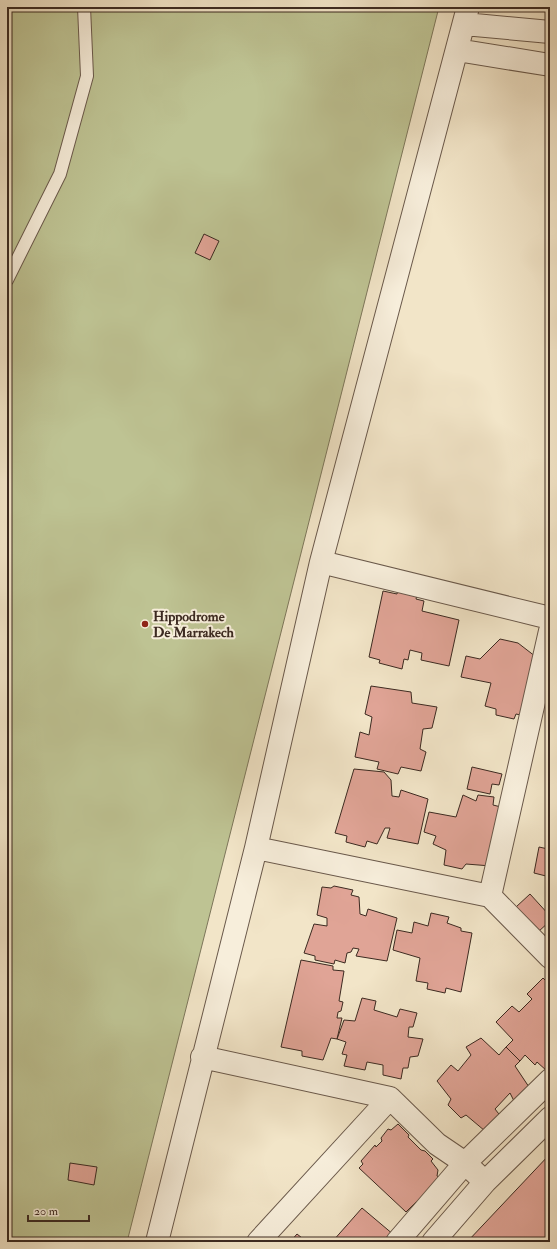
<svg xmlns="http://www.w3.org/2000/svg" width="557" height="1249" font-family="'IM FELL Double Pica',serif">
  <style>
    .green { fill: #bec393; stroke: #7d765a }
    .building { fill: #e0a496; stroke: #3c2a21 }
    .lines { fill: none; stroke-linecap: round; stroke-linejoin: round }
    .service-casing { stroke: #6a594b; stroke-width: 14 }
    .minor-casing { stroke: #6a594b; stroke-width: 24 }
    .service { stroke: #f7eedb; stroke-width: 12 }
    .minor { stroke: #f7eedb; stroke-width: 22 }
    .poi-dot { fill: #8f2418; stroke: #f7eedb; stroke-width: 1.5 }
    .labels { text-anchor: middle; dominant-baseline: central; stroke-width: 4; stroke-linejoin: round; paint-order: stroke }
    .poi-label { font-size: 14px; font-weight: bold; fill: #3c2a21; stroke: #f7eedb; text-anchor: start }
  </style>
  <rect width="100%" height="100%" fill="#f2e5c8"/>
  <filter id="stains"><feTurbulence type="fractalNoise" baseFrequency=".005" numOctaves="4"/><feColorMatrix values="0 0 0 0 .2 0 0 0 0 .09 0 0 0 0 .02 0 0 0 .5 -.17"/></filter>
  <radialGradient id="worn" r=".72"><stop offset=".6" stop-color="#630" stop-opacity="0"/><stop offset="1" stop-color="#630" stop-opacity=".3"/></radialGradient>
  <!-- green -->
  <path class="green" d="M7,7H439L127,1242H7Z"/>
  <!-- building -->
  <path class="building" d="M204,234L219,241L210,260L195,253Z
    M398,590L417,595L416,599L424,601L422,611L459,620L449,666L421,660L422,653L410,650L408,660L404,659L402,669L379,663L380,660L369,657L383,591L397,594Z
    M500,639L518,643L540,660L525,716L516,714L514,719L496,715V709L485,706L491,683L461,677L466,656L480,659Z
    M371,686L411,692L412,703L437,707L432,728L423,729L420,749L426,752L421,771L401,767L398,774L377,769L379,762L355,757L360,732L369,735L372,717L365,714Z
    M472,767L502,774L499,785L492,784L490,794L467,789Z
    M354,769L384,772L391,780L392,796L399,797L401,790L428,799L418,844L387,838L390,828H385L377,844L367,841L365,847L346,842L347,836L335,833Z
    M463,795L476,801L478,795L494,797L493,805L505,808L491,866L466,864L462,869L444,865L446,850L433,844L436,836L424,832L429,812L456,817Z
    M550,844V877L534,873L539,847L548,849Z
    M334,886L353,890L351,895L359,897L360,914L366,916L368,909L397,918L387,961L356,956L359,949L353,948L351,952L347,953L345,963L335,960L334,964L315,960V956L304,953L314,924L327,926V918L317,915L322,887L331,888Z
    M530,894L550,916V921L538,932L516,907Z
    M431,913L449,917L447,923L461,928V931L472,933L461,992L446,988L445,993L427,989L428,983L416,981L420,958L393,950L397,930L412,933L414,922L428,926Z
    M301,960L333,966V970L344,971L339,1001L343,1002L341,1011L338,1012L337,1018H342L337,1039L331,1038L323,1060L302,1056V1051L281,1047Z
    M543,978L550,985V1068L547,1071L537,1062L535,1065L525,1055L520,1061L506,1047L513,1040L496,1022L512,1006L519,1012L532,999L527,994Z
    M362,998L376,1001L374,1010L397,1017L400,1009L417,1013L413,1027H409L408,1037L423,1039L418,1056L410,1057L408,1068H403L401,1079L383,1075V1065L367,1062L365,1070L344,1066L347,1055L342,1054L346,1042L337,1039L344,1020L355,1021Z
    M481,1038L499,1055L506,1047L520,1061L515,1066L529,1087L514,1101L510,1093L495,1109L502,1118L485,1131L466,1115L461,1118L448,1105L451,1099L437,1081L451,1065L458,1071L471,1055L466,1047Z
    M398,1124L409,1135L408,1137L421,1150L425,1151L433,1159L431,1161L438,1170L437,1176L440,1178L421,1203L416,1202L406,1212L359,1168L363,1164L361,1161L375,1145L376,1147L382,1141L381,1138L388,1129L391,1130Z
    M550,1154V1242H467Z
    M70,1163L97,1167L94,1185L68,1180Z
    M362,1208L394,1235L387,1242H332Z
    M297,1234L302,1238L299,1242H290Z"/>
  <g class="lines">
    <defs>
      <path id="service" d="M7,280L60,174L87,76L84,7"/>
      <path id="minor" d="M464,24L550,32
        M457,50L550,65
        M321,562L550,618
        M256,848L490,896L550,957
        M490,896L550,631
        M202,1057L390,1098L437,1144L465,1163L485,1182
        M157,1242L256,848L321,562L468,7
        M258,1242L390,1098
        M397,1242L465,1163L550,1080
        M433,1242L485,1182L550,1118"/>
    </defs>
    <!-- service casing -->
    <use href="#service" class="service-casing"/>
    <!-- minor casing -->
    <use href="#minor" class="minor-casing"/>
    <!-- service -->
    <use href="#service" class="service"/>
    <!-- minor -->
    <use href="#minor" class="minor"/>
  </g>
  <!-- markers -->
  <circle class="poi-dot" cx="145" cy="624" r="4"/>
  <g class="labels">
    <!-- poi labels -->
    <g class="poi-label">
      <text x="153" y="616">Hippodrome<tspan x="153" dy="16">De Marrakech</tspan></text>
    </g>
  </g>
  <!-- margin -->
  <rect width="557" height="1249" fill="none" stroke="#f2e5c8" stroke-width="24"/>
  <rect x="8" y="8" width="541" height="1233" fill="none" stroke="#3c2a21" stroke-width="2"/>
  <rect x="12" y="12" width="533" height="1225" fill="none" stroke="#3c2a21"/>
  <!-- scale -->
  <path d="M28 1215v6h61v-6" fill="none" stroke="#3c2a21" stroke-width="2"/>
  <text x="34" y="1215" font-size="12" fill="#3c2a21" stroke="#f7eedb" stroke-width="3" paint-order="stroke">20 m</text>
  <rect width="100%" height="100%" filter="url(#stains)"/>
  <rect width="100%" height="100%" fill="url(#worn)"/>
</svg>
